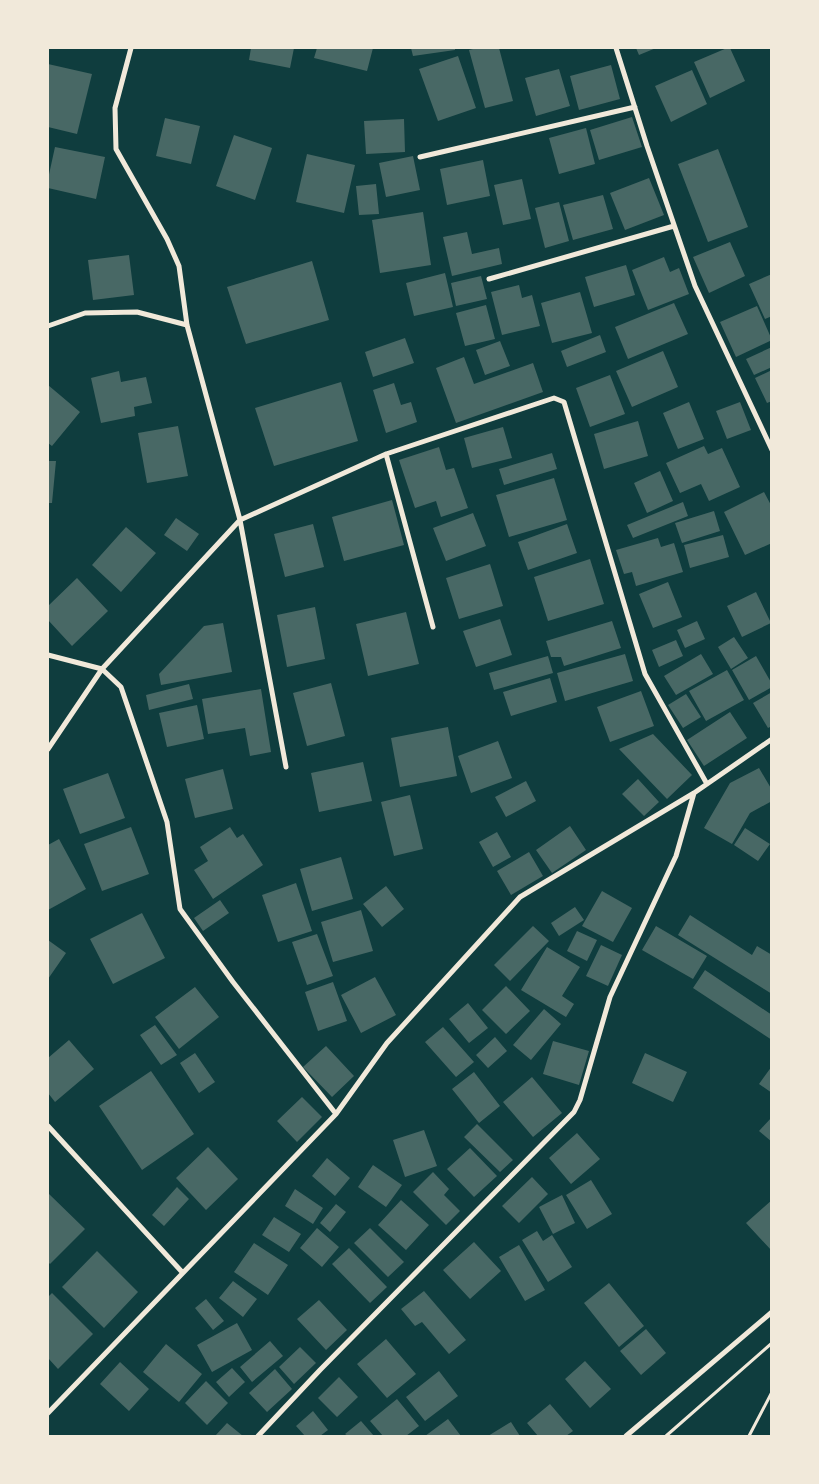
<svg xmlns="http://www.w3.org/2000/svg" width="819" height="1484" font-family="'Fira Sans Condensed',sans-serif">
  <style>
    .building { fill: #486865 }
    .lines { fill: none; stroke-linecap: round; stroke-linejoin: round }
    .path { stroke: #f1e9da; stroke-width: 3 }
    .minor { stroke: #f1e9da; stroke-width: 5 }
  </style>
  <rect width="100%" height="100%" fill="#0f3d3e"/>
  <!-- building -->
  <path class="building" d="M251,48H294L290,68L249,60Z
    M317,48H373L367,71L314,58Z
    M411,48H455V50L413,56Z
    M477,48H499L513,101L485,108L469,50Z
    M636,48H656L639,55Z
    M727,48H730L745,81L710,98L694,62Z
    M458,56L476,108L438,121L419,69Z
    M48,64L92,74L77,134L48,127Z
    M611,65L620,99L579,110L570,76Z
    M559,69L570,106L536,116L525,78Z
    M692,70L707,104L671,122L655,86Z
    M632,117L642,147L599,160L590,130Z
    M165,118L200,126L191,164L156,156Z
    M404,119L405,152L366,154L364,121Z
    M586,128L595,164L559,174L549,138Z
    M234,135L272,148L255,200L216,186Z
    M55,147L105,157L96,199L48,188V179Z
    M718,149L748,227L708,242L678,164Z
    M307,154L355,165L344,213L296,202Z
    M413,156L420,190L386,197L379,163Z
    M483,160L490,196L447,205L440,169Z
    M649,178L664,215L625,230L610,193Z
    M522,179L531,219L503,225L494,185Z
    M376,184L379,214L359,215L356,186Z
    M603,195L613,229L573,240L563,205Z
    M559,202L569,241L545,248L535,208Z
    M423,212L431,265L380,273L372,220Z
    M467,232L472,254L499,248L502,264L452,276L443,237Z
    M730,242L745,276L709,293L693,257Z
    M129,255L134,295L93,300L88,260Z
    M664,257L670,272L679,268L689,294L648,310L632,270Z
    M312,261L329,320L246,344L227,287Z
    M626,265L635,295L594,307L585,277Z
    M445,273L453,307L414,316L406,283Z
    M772,274V316L765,319L749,284Z
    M481,276L487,299L456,306L451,283Z
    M519,285L522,298L532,295L540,326L502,335L491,292Z
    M580,292L592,333L552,343L541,303Z
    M674,303L688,334L628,359L615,327Z
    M486,305L495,339L465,346L456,313Z
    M757,306L772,340L736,357L720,322Z
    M600,335L606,352L567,367L561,351Z
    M405,338L414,363L373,377L365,352Z
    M500,341L510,366L485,375L476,350Z
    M772,347V367L754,375L746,359Z
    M663,351L678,387L632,407L616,371Z
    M464,357L474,384L533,363L543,392L456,423L436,368Z
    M772,370V401L767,403L755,378Z
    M119,371L121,382L146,377L152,403L134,407L135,416L101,423L91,378Z
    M610,375L625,414L590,427L576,388Z
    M341,382L358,441L274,466L255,408Z
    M394,383L401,405L411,402L417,422L386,433L373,390Z
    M48,385L80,412L52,446L48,443Z
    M689,402L704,439L678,449L663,413Z
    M740,402L751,430L727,439L716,411Z
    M638,421L648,456L604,469L594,434Z
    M178,426L188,476L147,483L138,433Z
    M503,427L512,458L472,468L464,438Z
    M704,446L708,454L722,448L740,487L709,501L701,484L680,493L666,463Z
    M439,447L446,470L454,468L468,508L441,517L436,501L415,508L399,460Z
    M552,453L557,469L504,485L499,469Z
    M48,461H56L52,503H48Z
    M660,471L673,501L647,513L634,483Z
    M554,478L567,520L509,537L496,495Z
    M764,492L772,507V543L745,555L724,512Z
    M392,500L404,545L344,561L332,517Z
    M683,502L688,516L633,538L627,525Z
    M714,511L720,531L682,543L675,523Z
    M473,513L486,546L446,561L433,528Z
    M176,518L199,534L187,551L164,535Z
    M313,524L324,567L285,577L274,534Z
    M567,524L577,553L528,570L518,542Z
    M126,527L156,553L121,592L92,565Z
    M723,535L729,557L690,568L684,545Z
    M658,538L661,547L674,543L683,572L636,586L632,572L624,574L616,550Z
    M590,559L604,604L548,621L534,577Z
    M490,564L503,606L459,619L446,578Z
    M77,578L108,611L72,646L48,620V606Z
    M668,582L682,617L653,628L639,594Z
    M756,592L771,623L742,637L727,606Z
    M315,607L325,659L287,667L277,615Z
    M406,612L419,664L368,676L356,624Z
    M500,619L512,655L476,667L463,631Z
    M612,621L621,648L564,666L561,657H551L546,641Z
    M697,621L705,639L685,648L677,630Z
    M223,623L232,672L161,685L159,674L204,626Z
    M734,637L748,658L731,669L718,647Z
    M676,640L683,656L659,667L652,650Z
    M625,654L633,681L565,701L557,673Z
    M701,654L713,674L676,695L664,676Z
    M548,656L553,673L494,690L489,673Z
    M756,656L772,684V687L749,700L732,670Z
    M727,670L744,700L706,721L689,691Z
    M550,678L557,702L511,716L503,692Z
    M331,683L345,736L307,746L293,693Z
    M189,684L193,699L149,710L146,695Z
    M261,689L271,752L250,756L245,728L208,734L202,699Z
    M641,691L654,726L610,742L597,707Z
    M772,692V726L768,728L753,703Z
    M686,694L701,717L683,728L668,705Z
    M197,705L204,739L167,747L159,713Z
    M730,712L747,738L704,766L687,740Z
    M448,727L457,776L400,787L391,738Z
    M653,734L692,775L667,799L619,749Z
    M498,741L512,778L471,793L458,756Z
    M363,762L372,801L319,812L311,773Z
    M759,768L772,790V801L750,813L732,844L704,828L730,783Z
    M223,769L233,809L195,818L185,779Z
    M108,773L125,818L80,834L63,789Z
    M638,779L659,802L644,816L622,794Z
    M526,781L536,801L506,817L495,797Z
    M410,795L423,849L394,856L381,802Z
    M570,826L586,850L552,873L536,850Z
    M131,827L149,874L102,891L84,844Z
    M230,827L237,838L243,834L263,865L213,899L194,870L208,861L200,847Z
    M745,828L770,844L758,861L734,845Z
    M497,832L511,857L493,867L479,842Z
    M59,839L86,889L48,910V845Z
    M529,852L543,876L511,895L497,871Z
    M341,857L353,899L312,911L300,869Z
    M296,883L312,931L278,942L262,895Z
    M386,886L404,909L382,927L363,904Z
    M602,891L632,908L613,942L582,926Z
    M220,900L229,913L203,931L194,918Z
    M575,907L584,920L559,936L551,923Z
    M361,910L373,951L333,962L321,922Z
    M142,913L165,958L113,984L90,939Z
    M690,915L752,955L757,946L772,955V994L678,935Z
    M533,926L549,941L510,981L494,965Z
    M656,926L707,956L693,979L642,950Z
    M577,931L597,940L587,961L567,951Z
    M317,934L333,976L307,985L292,942Z
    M48,940L66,953L48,979Z
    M601,945L622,955L608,986L586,976Z
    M547,947L580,967L562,996L574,1004L566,1017L521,990Z
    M705,970L772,1015V1040L693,988Z
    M375,977L396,1015L361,1033L341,995Z
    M333,982L347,1021L318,1031L305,992Z
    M506,986L530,1011L506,1034L482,1010Z
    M195,987L219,1017L179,1049L155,1017Z
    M468,1003L488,1028L469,1043L449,1019Z
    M544,1009L561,1024L531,1060L513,1045Z
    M155,1025L177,1055L161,1065L140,1035Z
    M443,1027L474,1062L456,1077L425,1042Z
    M495,1037L507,1051L488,1068L476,1055Z
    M69,1040L94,1069L55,1102L48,1093V1058Z
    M553,1041L589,1051L579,1085L543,1074Z
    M326,1046L354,1076L332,1097L303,1067Z
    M195,1053L215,1082L199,1093L180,1063Z
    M645,1053L687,1072L673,1102L632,1083Z
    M772,1066V1093L759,1084Z
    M151,1071L194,1134L142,1170L99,1106Z
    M474,1072L500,1106L479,1123L452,1089Z
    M532,1077L562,1113L533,1137L503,1102Z
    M302,1097L322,1117L297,1142L277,1121Z
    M772,1117V1142L759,1131Z
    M477,1124L513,1160L500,1172L464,1137Z
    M424,1130L437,1166L405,1177L393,1140Z
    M577,1133L600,1159L571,1184L549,1158Z
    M208,1147L238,1179L206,1210L176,1178Z
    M470,1148L497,1176L474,1197L447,1169Z
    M327,1158L350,1178L335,1196L312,1176Z
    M373,1165L402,1185L386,1207L358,1187Z
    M433,1172L449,1189L444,1195L460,1211L446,1225L413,1192Z
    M532,1177L548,1194L519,1223L502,1206Z
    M591,1180L612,1214L587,1229L566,1195Z
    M177,1187L189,1199L164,1226L152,1215Z
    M295,1189L323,1208L313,1224L285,1206Z
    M48,1193L85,1229L50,1264L48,1262Z
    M562,1195L575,1223L553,1234L539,1207Z
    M401,1200L429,1225L406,1250L378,1225Z
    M772,1200V1251L746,1223Z
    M336,1204L346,1212L330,1232L320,1223Z
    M274,1217L301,1234L289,1252L262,1235Z
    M317,1228L339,1247L322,1267L300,1248Z
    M370,1228L404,1262L388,1277L354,1243Z
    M537,1231L543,1241L552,1235L572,1267L548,1282L522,1240Z
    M474,1242L501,1271L470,1299L443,1270Z
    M254,1243L288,1265L268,1295L234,1272Z
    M519,1245L545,1290L525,1301L499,1257Z
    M349,1248L387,1287L370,1303L332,1264Z
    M97,1251L138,1292L104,1328L62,1287Z
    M233,1281L257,1299L243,1317L219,1298Z
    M609,1283L644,1326L619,1347L584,1303Z
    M424,1291L466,1340L449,1354L422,1322L415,1326L401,1309Z
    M52,1293L93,1334L58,1369L48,1358V1297Z
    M206,1299L224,1321L213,1330L195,1308Z
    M319,1300L347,1330L326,1350L297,1319Z
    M237,1323L252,1350L212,1372L197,1345Z
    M646,1329L666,1353L641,1375L620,1351Z
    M386,1339L416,1374L387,1398L357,1364Z
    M270,1341L283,1356L252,1382L240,1367Z
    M166,1344L202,1374L179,1402L143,1372Z
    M300,1347L316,1363L294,1384L279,1367Z
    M585,1361L611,1389L590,1408L565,1379Z
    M120,1362L149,1389L129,1411L100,1384Z
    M232,1368L245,1382L229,1397L216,1382Z
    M275,1369L292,1389L267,1412L249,1393Z
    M439,1371L458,1396L425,1421L406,1397Z
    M339,1377L358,1397L337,1417L318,1398Z
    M206,1381L228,1403L207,1425L185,1403Z
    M397,1399L419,1426L406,1436H383L370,1421Z
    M550,1404L573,1431L566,1436H538L527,1423Z
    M313,1411L328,1430L320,1436H305L296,1426Z
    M448,1419L461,1436H425Z
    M361,1421L374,1436H348L345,1434Z
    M511,1422L520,1436H488Z
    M227,1423L243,1436H215Z"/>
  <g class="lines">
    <!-- path -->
    <path class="path" d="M666,1436L772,1343
      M749,1436L772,1392"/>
    <!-- minor -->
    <path class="minor" d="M131,48L115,108L116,149L167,239L179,266L187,325L240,520L286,767
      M616,48L647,146L695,286L772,450
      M420,157L635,107
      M489,279L674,226
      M48,326L85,313L137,312L187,325
      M386,454L433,627
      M48,655L102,669L121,687L167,822L180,909L233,982L336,1114
      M48,749L102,669L240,520L386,454L554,398L564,402L645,674L707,784
      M48,1126L182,1272
      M48,1413L336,1114L387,1043L520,897L694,793L772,739
      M258,1436L320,1370L574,1112L580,1100L610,997L676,856L694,793
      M626,1436L772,1312"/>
  </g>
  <!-- border -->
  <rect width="819" height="1484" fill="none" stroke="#f1e9da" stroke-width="98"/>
</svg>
